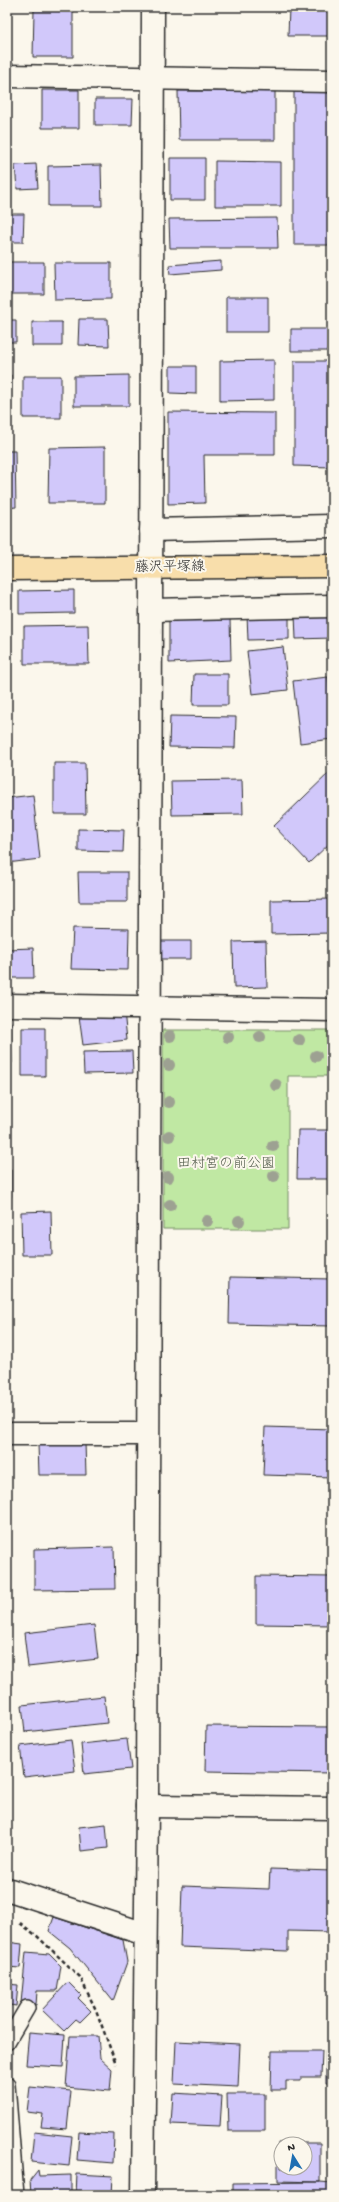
<svg xmlns="http://www.w3.org/2000/svg" width="339" height="2202" font-family="'Gochi Hand','Klee One',sans-serif">
  <style>
    .green { fill: #c0e8a3; stroke: #768a67 }
    .building { fill: #d1c8fa; stroke: #2b2b2b; fill-rule: evenodd }
    .lines { fill: none; stroke-linecap: round; stroke-linejoin: round }
    .service-casing { stroke: #2b2b2b; stroke-width: 18 }
    .minor-casing { stroke: #2b2b2b; stroke-width: 25 }
    .tertiary-casing { stroke: #2b2b2b; stroke-width: 25 }
    .primary-casing { stroke: #2b2b2b; stroke-width: 25 }
    .path { stroke: #2b2b2b; stroke-width: 2.5; stroke-dasharray: 4 3; stroke-linecap: butt }
    .service { stroke: #fbf7ec; stroke-width: 15 }
    .minor { stroke: #fbf7ec; stroke-width: 22 }
    .tertiary { stroke: #fbf7ec; stroke-width: 22 }
    .primary { stroke: #f8deab; stroke-width: 22 }
    .tree { fill: #9da192 }
    .labels { text-anchor: middle; dominant-baseline: central; stroke-width: 4; stroke-linejoin: round; paint-order: stroke }
    .street-label { font-size: 14px; fill: #2b2b2b; stroke: #fbf7ec }
    .park-label { font-size: 14px; fill: #505a49; stroke: #fbf7ec }
  </style>
  <rect width="100%" height="100%" fill="#fbf7ec"/>
  <filter id="ink" filterUnits="userSpaceOnUse"><feTurbulence type="fractalNoise" baseFrequency=".025" numOctaves="2"/><feDisplacementMap in="SourceGraphic" scale="8" xChannelSelector="R" yChannelSelector="G"/><feConvolveMatrix kernelMatrix="1 2 1 2 8 2 1 2 1" color-interpolation-filters="sRGB"/></filter>
  <g filter="url(#ink)">
    <!-- green -->
    <path class="green" d="M163,1030H332V1076H288V1229H163Z"/>
    <!-- building -->
    <path class="building" d="M217,7H260V9H217Z
      M289,7H332V36H288Z
      M34,10L73,11V57H33Z
      M42,90H79V128H42Z
      M178,91H275V140H179Z
      M294,91H332V245H294Z
      M95,99H133L132,125H95Z
      M170,158H205V200H170Z
      M215,161L281,162V206H215Z
      M36,164L38,188L17,189L15,165Z
      M101,165L102,206H48V166Z
      M7,214H24L23,242H7Z
      M277,218L278,248H170L169,219Z
      M221,261V270L170,274L169,265Z
      M7,262H44V294H7Z
      M54,263H111V299L55,300Z
      M226,297H268V332H226Z
      M79,319H108L109,346L78,345Z
      M7,320H16V342H7Z
      M32,322H62V346H32Z
      M291,329H332V351H291Z
      M274,360V400L220,401V361Z
      M294,361H332V467L294,466Z
      M170,366H196V394L170,393Z
      M7,375H11L10,425H7Z
      M129,375V406H74V376Z
      M23,376H61V418H23Z
      M168,412L275,413V455H204L205,503L168,504Z
      M105,447V503H48L49,448Z
      M7,451H15L16,507L7,508Z
      M74,590V613L19,614V591Z
      M332,613V638L296,639L295,614Z
      M289,614V639L248,640L247,615Z
      M230,619L231,660L169,663V620Z
      M88,625L89,664H24V626Z
      M283,647L288,690L252,694L247,651Z
      M194,674H228V705H193Z
      M328,677L332,717V739L300,743L293,681Z
      M170,716L236,717L235,748L169,747Z
      M54,763H85L86,814H54Z
      M332,770V841L309,863L274,826Z
      M242,780L243,814L172,815L171,781Z
      M33,795L40,859L7,863V798Z
      M78,829L124,830L123,852L78,851Z
      M78,872H127V902H79Z
      M332,899V933L271,934V900Z
      M73,928L129,929L128,970L71,969Z
      M161,941H191V959H161Z
      M266,941L267,987L234,988L233,942Z
      M33,948L34,978H7V949Z
      M124,1011L127,1040L83,1045L79,1016Z
      M7,1022H11L12,1063L7,1064Z
      M22,1028H45V1076H22Z
      M132,1051L133,1073L84,1074L83,1052Z
      M298,1130H332V1179H297Z
      M7,1170H11V1197H7Z
      M51,1211L52,1255H22L21,1212Z
      M230,1277L332,1279V1326L229,1324Z
      M265,1427L332,1429V1477L263,1475Z
      M85,1443L86,1475H39L38,1444Z
      M114,1547L115,1589L34,1590V1549Z
      M256,1576L332,1577V1625L256,1624Z
      M94,1625L98,1659L28,1667L24,1633Z
      M104,1696L107,1723L25,1732L22,1705Z
      M206,1726L332,1727V1773L205,1771Z
      M127,1739L131,1769L84,1774L81,1744Z
      M71,1740L75,1771L24,1777L20,1746Z
      M106,1824L108,1848L81,1851L79,1827Z
      M270,1869L332,1871V1932L288,1931V1951L180,1947L182,1886L269,1889Z
      M54,1917L123,1940L127,1962L113,2001L70,1948L49,1931Z
      M7,1942L22,1944L20,1968L7,1967Z
      M26,1952L49,1954L61,1966L57,1991H37L36,2005L21,2003Z
      M68,1982L81,1995L78,1998L91,2011L80,2022L76,2019L64,2031L42,2010Z
      M7,1984L18,1985L16,2006L10,2005L9,2020H7Z
      M29,2032L65,2035L63,2067L26,2065Z
      M70,2036H98L100,2058L112,2069L110,2091L66,2087Z
      M176,2041L240,2044L238,2087L174,2084Z
      M326,2050H332V2083H326Z
      M272,2051H322L321,2077H301V2081H286V2090H271Z
      M30,2087L71,2091L67,2129L41,2127L43,2114L27,2112Z
      M173,2093L222,2096L220,2126L171,2124Z
      M227,2094H265V2131H228Z
      M34,2132L72,2136L69,2166L31,2162Z
      M79,2132L114,2134L113,2163L77,2160Z
      M278,2143H320V2182L278,2181ZM281,2144H305V2168H281Z
      M38,2170L39,2176L71,2175V2195H31L30,2180Z
      M77,2174L113,2176L112,2195H76Z
      M320,2182L332,2183V2195H233V2183Z"/>
    <g class="lines">
      <defs>
        <path id="service" d="M7,2042L27,2008
          M7,2085L16,2195"/>
        <path id="minor" d="M7,76L332,81
          M151,530L332,526
          M152,610L332,606
          M7,1005L332,1010
          M7,1434H147
          M147,1806L332,1808
          M7,1889L145,1934"/>
        <path id="tertiary" d="M143,2195L147,1806L153,7"/>
        <path id="primary" d="M7,569L332,566"/>
      </defs>
      <!-- service casing -->
      <use href="#service" class="service-casing"/>
      <!-- minor casing -->
      <use href="#minor" class="minor-casing"/>
      <!-- tertiary casing -->
      <use href="#tertiary" class="tertiary-casing"/>
      <!-- primary casing -->
      <use href="#primary" class="primary-casing"/>
      <!-- path -->
      <path class="path" d="M20,1923L37,1936L80,1977L96,2010L116,2064"/>
      <!-- service -->
      <use href="#service" class="service"/>
      <!-- minor -->
      <use href="#minor" class="minor"/>
      <!-- tertiary -->
      <use href="#tertiary" class="tertiary"/>
      <!-- primary -->
      <use href="#primary" class="primary"/>
    </g>
    <!-- trees -->
    <g class="tree">
      <circle cx="170" cy="1036" r="6"/>
      <circle cx="228" cy="1037" r="6"/>
      <circle cx="260" cy="1037" r="6"/>
      <circle cx="299" cy="1040" r="6"/>
      <circle cx="316" cy="1056" r="6"/>
      <circle cx="169" cy="1065" r="6"/>
      <circle cx="276" cy="1085" r="6"/>
      <circle cx="169" cy="1102" r="6"/>
      <circle cx="169" cy="1136" r="6"/>
      <circle cx="273" cy="1146" r="6"/>
      <circle cx="274" cy="1176" r="6"/>
      <circle cx="168" cy="1177" r="6"/>
      <circle cx="170" cy="1205" r="6"/>
      <circle cx="207" cy="1221" r="6"/>
      <circle cx="239" cy="1221" r="6"/>
    </g>
  </g>
  <g class="labels">
    <!-- street labels -->
    <g class="street-label">
      <text transform="translate(170 568) rotate(-1)">藤沢平塚線</text>
    </g>
    <!-- park labels -->
    <g class="park-label">
      <text x="226" y="1164">田村宮の前公園</text>
    </g>
  </g>
  <!-- margin -->
  <rect width="339" height="2202" fill="none" stroke="#fbf7ec" stroke-width="24"/>
  <rect x="12" y="12" width="315" height="2178" fill="none" stroke="#2b2b2b" stroke-width="1.5" filter="url(#ink)"/>
  <!-- north arrow -->
  <g transform="translate(293 2156) rotate(349)"><circle r="19" fill="#fbf7ec" stroke="#a8a59f"/>
  <path d="M0-3L7 15L0 10L-7 15Z" fill="#1f6fb2"/>
  <text y="-6" font-size="11" font-weight="bold" text-anchor="middle" fill="#2b2b2b">N</text>
  </g>
</svg>
